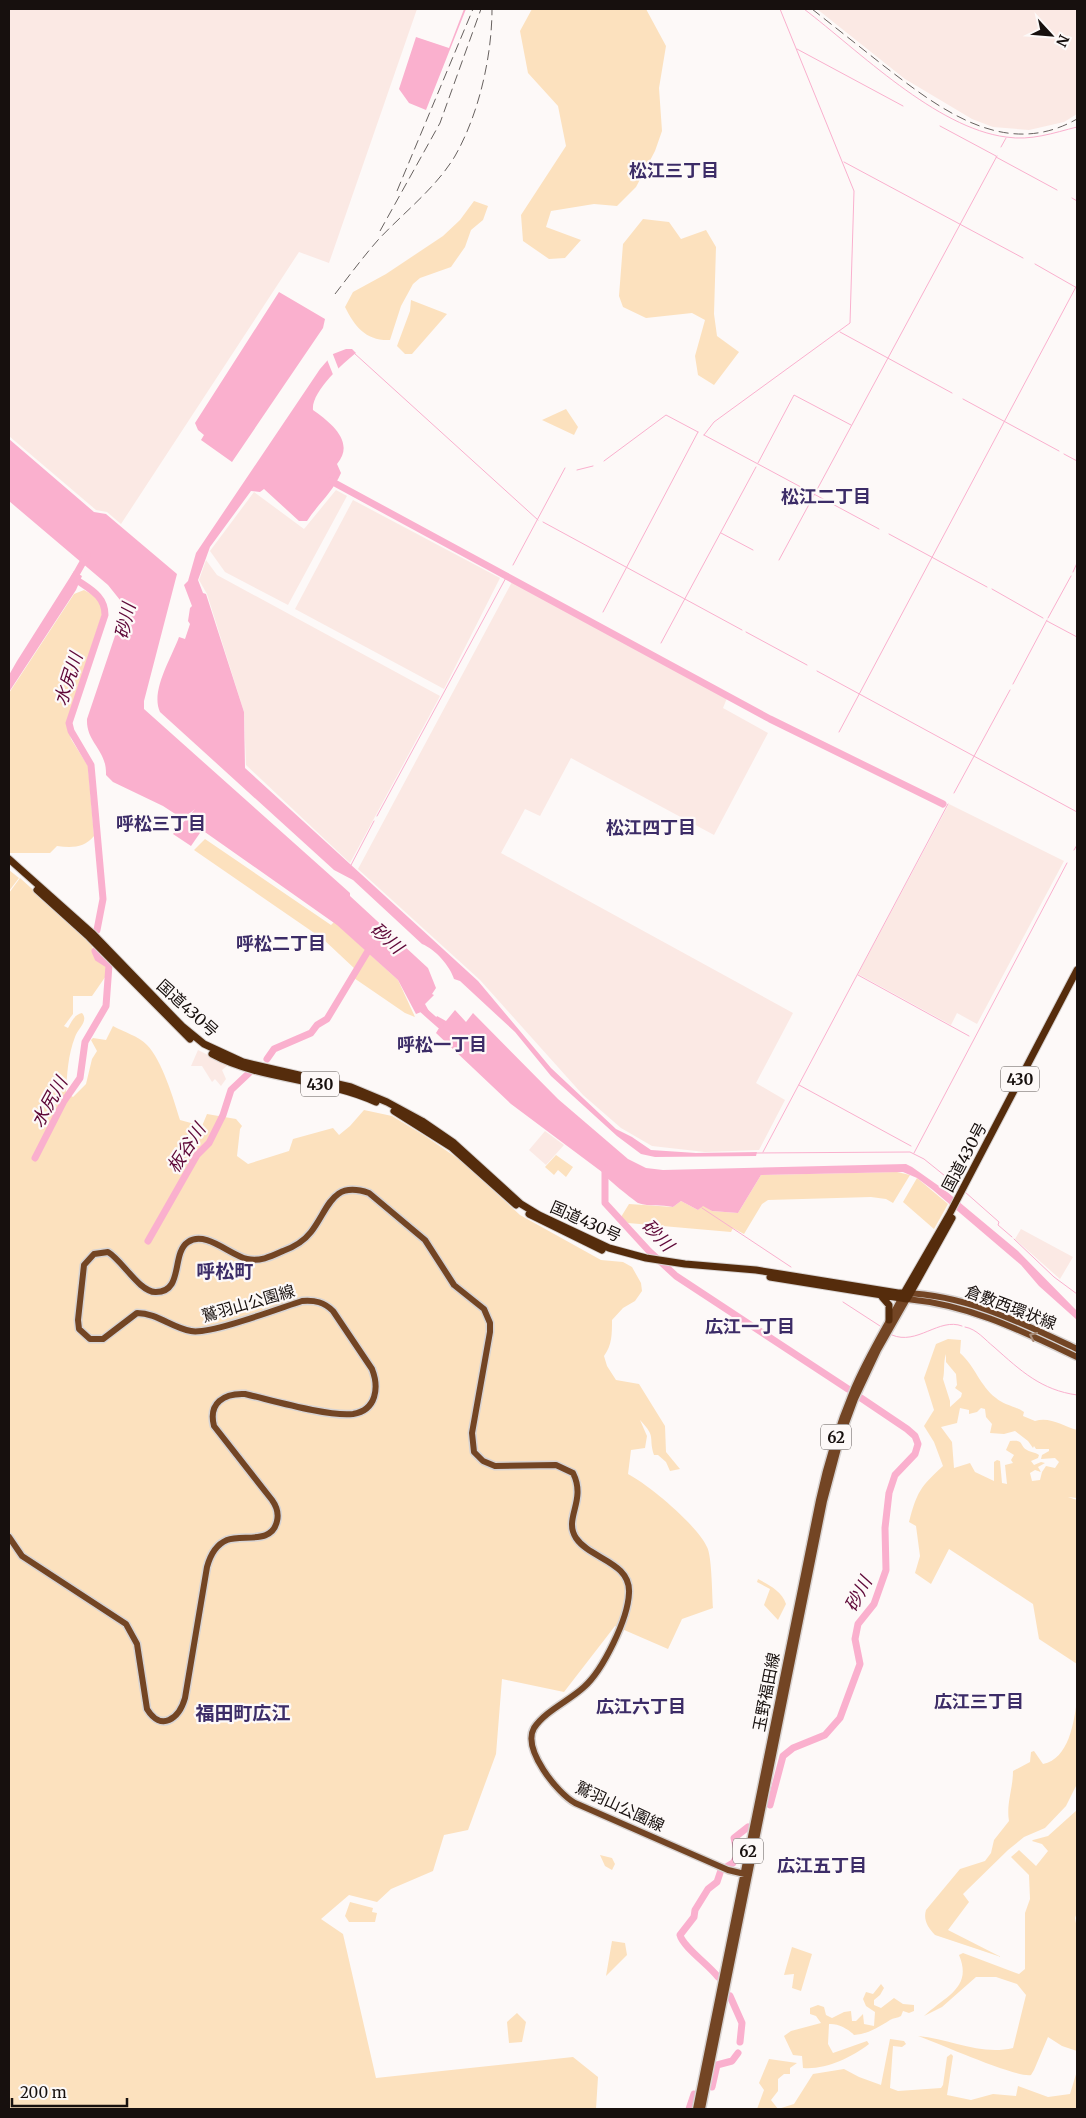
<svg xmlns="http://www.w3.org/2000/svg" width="1086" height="2118" font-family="Merriweather,'Noto Sans JP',serif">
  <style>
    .built { fill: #fbe9e4 }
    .green { fill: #fce1be; fill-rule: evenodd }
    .water { fill: #fab0ce }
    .pier { fill: #fdf9f8 }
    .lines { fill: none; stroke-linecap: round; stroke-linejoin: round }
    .stream { stroke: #fab0ce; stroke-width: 1 }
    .river { stroke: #fab0ce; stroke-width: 7 }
    .major-casing { stroke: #d8d4d3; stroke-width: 9 }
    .highway-casing { stroke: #d8d4d3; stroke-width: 9 }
    .major { stroke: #734524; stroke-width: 6 }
    .highway { stroke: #552c0c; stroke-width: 7 }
    .rail { stroke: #67615f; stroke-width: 1; stroke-dasharray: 10 5; stroke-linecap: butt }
    .oneway { stroke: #aa8d79 }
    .labels { text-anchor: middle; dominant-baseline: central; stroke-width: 4.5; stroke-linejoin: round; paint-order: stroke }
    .shield { fill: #fdf9f8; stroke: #5c5654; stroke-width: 1 }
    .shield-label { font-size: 15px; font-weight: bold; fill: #17100e }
    .street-label { font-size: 16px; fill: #17100e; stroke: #fdf9f8 }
    .neighbourhood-label { font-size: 18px; font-weight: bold; fill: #3c2c67; stroke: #fdf9f8 }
    .water-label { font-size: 18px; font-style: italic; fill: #5e0838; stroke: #fdf9f8 }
    .quarter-label { font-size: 19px; font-weight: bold; fill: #3c2c67; stroke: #fdf9f8 }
  </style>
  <rect width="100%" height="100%" fill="#fdf9f8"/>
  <!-- built -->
  <path class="built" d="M9,9H417L329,263L299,252L121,524L107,512L96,510L9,436Z
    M817,9H1077V114L1064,122L1029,130L993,127L972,119L905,79Z
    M336,490L347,496L288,605L225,572L210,551L254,492L304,529Z
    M353,500L500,578L444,689L295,609Z
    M206,560L217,575L440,696L350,863L246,765L244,712L207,594L199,580Z
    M512,582L727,698L723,708L768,733L714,835L571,758L540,816L525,809L501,853L793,1013L756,1083L785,1100L759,1150L705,1152L652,1146L621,1128L583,1095L480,980L358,869Z
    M949,804L1064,861L977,1024L957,1013L951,1025L858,974Z
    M198,1050L228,1065L222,1070L226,1079L221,1086L215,1079L212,1082L202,1066H191Z
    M545,1131L564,1145L546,1165L529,1150Z
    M1021,1229L1073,1257L1060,1279L1015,1239Z"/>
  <!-- green -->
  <path class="green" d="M532,9H646L666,46L659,88L662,131L655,151L636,187L617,206L594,204L551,211L546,227L581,240L565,258L549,259L523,241L521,215L566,146L558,106L528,73L520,31Z
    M474,201L488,206L483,220L471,230L465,247L451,267L420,278L413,284L401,306L390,340C366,341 355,327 345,307L353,292L386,274L443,236L460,220Z
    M643,219L669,222L681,239L706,230L716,247L714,314L717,336L739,352L714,385L698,375L695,356L705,320L692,313L646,318L623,307L619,296L623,244Z
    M411,300L447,314L412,354H405L397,346L410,311Z
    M566,409L578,427L574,435L542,420Z
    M84,590L98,598L103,611L67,723L71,739L88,766L94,836C84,848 72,848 57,846L50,853H10L9,693L74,594Z
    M205,839L331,925L334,922L337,924L398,980L415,1017L405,1013L351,976L355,969L323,939L194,850Z
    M9,870L19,878L9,891Z
    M20,878L90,941L93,949L107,960L108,973L92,996H73V1014L64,1026L68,1028C72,1021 74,1015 82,1013C89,1021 78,1028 75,1037C68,1055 67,1074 66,1093L73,1097L86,1084L92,1059L97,1051L91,1040L93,1038L106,1040L113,1026C124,1032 138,1036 147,1045C162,1060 174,1100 180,1120L202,1126L207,1114L236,1119L242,1126L240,1129L237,1156L248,1164L289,1151L293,1139L333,1128L339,1135L350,1126L364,1110L392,1116L425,1136L460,1160L520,1215L601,1260L623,1262L632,1267L641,1283L642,1291L635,1301L623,1308L612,1320C612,1334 612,1345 604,1356L607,1366L616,1380L639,1384L665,1426L666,1452L680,1469L670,1471L666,1462L658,1455H654C648,1436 657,1438 640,1420L647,1436L645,1448L631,1450L628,1474C649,1485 697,1525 707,1547C712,1556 712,1596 713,1608L682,1619L668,1649L615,1626L564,1692L502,1679L496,1754L468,1830L444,1835L433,1871L391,1889L377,1902L349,1895L321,1919L343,1934L376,2078L573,2057L598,2077L596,2109H9V893Z
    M556,1155L573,1167L566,1177L558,1170L554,1175L545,1167Z
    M897,1172L910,1175L893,1203L886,1199L871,1197L768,1200L762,1204L744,1234L733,1228L731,1232L628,1223L621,1217L629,1204L673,1207L681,1201L698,1210L703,1205L712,1211L738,1213L761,1175Z
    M917,1178L948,1204L934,1229L903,1202Z
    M948,1339L961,1340L960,1353C975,1366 980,1386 996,1398C1004,1405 1015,1406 1024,1412L1023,1416L1035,1421C1049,1416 1064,1426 1077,1430V1498L1068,1497L1077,1500V1664L1039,1639L1033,1604L949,1549L931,1584L915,1573L920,1556L916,1526L909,1522C917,1492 920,1487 943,1466L934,1442L924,1426L934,1410L924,1378L936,1344ZM946,1354V1362L956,1374L957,1385L955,1388L962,1393L961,1397L950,1407V1401L943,1379C945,1371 943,1363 946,1354ZM960,1408L969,1410V1414L977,1412L981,1408L985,1409L986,1417L992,1424L990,1433L1004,1434L1015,1431L1028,1441L1033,1448L1034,1446L1036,1449H1049V1451L1042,1455L1041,1459L1055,1458L1059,1462L1055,1468L1046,1466L1042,1472L1040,1480L1032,1481L1030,1473L1035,1470L1041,1472L1038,1467L1045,1463L1041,1462L1034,1465L1031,1461L1038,1458L1039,1455C1035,1452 1030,1452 1027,1450C1019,1446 1025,1439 1010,1441L1006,1450L1014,1455L1011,1460L1013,1463L1005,1465L1007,1484L1002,1483L1000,1461L997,1460L994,1462V1481L975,1472L970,1463L954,1468L952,1442L941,1427L957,1423Z
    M758,1579C769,1585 782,1591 786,1604L778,1620L764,1605L770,1589L757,1582Z
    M1077,1700V1784L1066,1806L1045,1828L1024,1837L1008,1850L963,1894L969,1902L948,1930L1001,1957L935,1935C928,1928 923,1920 926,1910L960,1869L985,1861L991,1853L994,1840L1009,1821C1006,1804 1013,1789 1013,1771L1030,1762L1031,1752L1034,1751L1043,1764C1069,1759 1074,1722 1077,1700Z
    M1077,1810V1912L1075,1918L1077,1929V2051L1062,2046L1048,2037L1034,2070L1031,2075C1016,2078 938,2043 918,2036C951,2039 981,2056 1013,2048L1026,1995L1017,1984L996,1977H976L942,2007L924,2016C945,1996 973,1988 959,1955L963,1953L1019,1974L1025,1969V1913L1030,1899L1029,1875L1011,1857L1019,1850L1036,1866L1048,1851L1042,1844L1032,1841L1033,1840L1048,1836Z
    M600,1855L612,1858L615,1864L612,1870L605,1866Z
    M350,1902L373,1908L372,1912L377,1913L375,1922H349L345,1916Z
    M612,1941L625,1943L627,1955L606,1976Z
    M792,1947L812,1954L801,1991L792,1988L794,1974L784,1975Z
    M881,1984L884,1988L880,1995L874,2000V2005L881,2008L894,1998L903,2004L914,2005V2011L909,2013L903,2011L901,2016C898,2018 893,2018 890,2020C879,2027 868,2034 854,2035C849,2029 837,2023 829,2024L828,2044L833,2053L867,2041L869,2044C851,2058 825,2070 803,2068L802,2056L793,2055L784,2036L791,2031L821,2023L816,2016L810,2014V2008L818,2005L824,2007L826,2015L832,2018L844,2012L851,2011L852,2021H856L863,2014L864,2024L874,2026L875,2012L866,2006L863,1999L866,1992L873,1994Z
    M517,2013L526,2022L522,2042L509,2043L507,2022Z
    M890,2039L904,2041L906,2044L902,2047L893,2046L890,2088L898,2091L941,2088L943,2085L947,2057L951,2054L953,2056L947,2095L971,2100L993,2094L1016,2096L1018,2086L1048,2097L1070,2094L1077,2071V2109H778L794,2104L813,2074L844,2069L859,2077L881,2085Z
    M769,2059L797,2063L790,2068V2074H784L778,2079V2091L771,2100L778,2109H757L764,2090L759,2083Z"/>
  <!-- water -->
  <path class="water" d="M464,9H466L426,110L409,103L399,89L416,37L449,48Z
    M279,292L325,319L323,328L232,462L201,440L204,435L198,430L195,423Z
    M346,349H352L356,353C343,363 311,392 313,410C330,422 356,442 337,464L341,473C333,492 318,504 307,521H299L264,489L260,492L251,491L210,547L198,580L203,593L206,594L244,712L245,768L478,981L551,1068L616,1129L632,1137L651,1150L696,1153L757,1152L756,1156L655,1157L641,1154L617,1136L551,1076L515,1032L460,981L454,979C450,966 435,949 422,944L353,880L334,870L160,712C150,691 172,657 179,637L185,639L190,624L188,621L190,608L192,606L184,585L188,581L196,553L320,369L333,354Z
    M9,439L94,512L106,514L177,574L144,701V709L350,893V896L428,968L436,988L432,994L434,995L425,1004L430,1013L427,1016L421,1012L416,1014L398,980L337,925L202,830L191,846L173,834L195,809L183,819L163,806L113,782L106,775C107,749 86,743 87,719L122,615L120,600L108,585L9,501Z
    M74,571L82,576L76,590L9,692V675L17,661Z
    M455,1010L466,1022L473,1013L558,1099L628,1159L646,1168L663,1170L906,1164L912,1167L946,1191L1018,1251L1077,1311V1320L1039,1286L1021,1265L933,1190L917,1178L903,1172L761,1175L738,1213L712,1211L703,1206L698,1210L681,1201L673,1207C661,1204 650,1207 638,1203C636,1202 603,1176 602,1172L511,1104L436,1033L439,1028L433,1022L437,1016L446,1021Z"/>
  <!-- pier -->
  <path class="pier" d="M332,352L339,370L334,377L326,357Z"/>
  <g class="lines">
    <!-- stream -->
    <path class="stream" d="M804,9C859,51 936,128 1006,137C1031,141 1053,133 1077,127
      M797,49L903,106
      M940,126L996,156
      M1001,147L1006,138
      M996,157L1057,190
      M844,162L1023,258
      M1072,198L1077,201
      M1035,264L1077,288
      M840,332L952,393
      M354,353L538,520
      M963,399L1059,451
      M704,435L714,422L850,323L854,191L780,9
      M704,435L879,529
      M1064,454L1077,461
      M604,461L666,415L698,432
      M758,463L794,395L851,425
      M577,470L593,466
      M543,522L742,630
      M721,533L753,550
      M889,534L987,587
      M779,560L997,156
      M513,565L565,468
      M1073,572L1077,563
      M992,589L1043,618
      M603,612L698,432
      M1048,618L1071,576
      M1047,621L1077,637
      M597,625L598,623
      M746,632L807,665
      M661,643L756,467
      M654,656L655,654
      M817,671L1077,812
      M1013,684L1047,620
      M839,732L1077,285
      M830,749L831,747
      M954,793L1010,690
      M377,816L508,574
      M1074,850L1077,845
      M350,867L374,821
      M858,975L969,1036
      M799,1085L911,1146
      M763,1152L948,804
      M756,1153L910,1152L924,1159L960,1188
      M914,1153L1067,863
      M965,1192L999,1222L998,1225L1012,1237
      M702,1208L791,1267
      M1014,1239L1054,1277L1077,1294
      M843,1302L880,1326
      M965,1327C977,1329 985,1340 994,1347C1021,1371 1041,1390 1077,1395
      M892,1335C917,1346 939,1317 962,1326"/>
    <!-- river -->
    <path class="river" d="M331,481L770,719L943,804
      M87,555L74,578C89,589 105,595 105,615L69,723L71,731L91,765L103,899L97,930
      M422,1009L440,1025
      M267,1059L274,1049L311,1033L317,1025L327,1019L371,946
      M35,1158L64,1101L80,1078L85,1042L106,1006L109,965L98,958L95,951
      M605,1168V1203L649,1251L676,1276L848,1389
      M148,1241L197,1155L209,1143L223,1115L231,1090L249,1073
      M770,1805L783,1756L793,1748L825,1735L840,1718L860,1664L855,1639L858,1624L874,1604L886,1570L885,1528L889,1493L895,1475L915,1454L918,1444L915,1436L907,1429L861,1398
      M718,1977C709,1965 683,1947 680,1935L694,1917L695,1910L708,1889L717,1882L721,1870L733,1863L738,1855L734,1838L748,1827
      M730,1996L742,2023L740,2042
      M712,2087L717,2065L732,2061L738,2053
      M689,2109L694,2094"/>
    <defs>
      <path id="major" d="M9,1537L22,1556L126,1624L137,1644L147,1709C161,1732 179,1719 185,1698L207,1567C210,1556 215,1545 227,1540C243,1534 272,1545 277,1521C279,1513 277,1507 272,1500L214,1426C208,1403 224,1393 245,1394C271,1400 329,1417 353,1414C377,1410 379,1387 372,1369L333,1311C324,1302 315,1300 302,1301C280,1308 209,1335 191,1331C172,1328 157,1313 137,1313L103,1339H90L79,1329L78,1320L84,1265L94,1254L108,1252C122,1260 140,1293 156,1292C184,1292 171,1253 188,1242C205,1230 230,1255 247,1259C260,1262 272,1256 283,1251C294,1247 304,1241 311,1232C329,1209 331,1180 369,1193L425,1240L454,1285L484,1309L490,1323V1332L472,1433L474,1452L483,1461L495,1466L556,1465L573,1473C587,1501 563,1518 576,1538C590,1559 631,1562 629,1593C628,1619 603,1670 584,1687C569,1701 545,1711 534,1728C522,1749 557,1793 575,1803L728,1870L749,1875
        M696,2109L819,1500C827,1463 838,1427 853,1391C867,1357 887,1326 904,1293C967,1295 1022,1323 1077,1349
        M702,2109L824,1501L841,1437L855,1399L878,1350L907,1299C970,1305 1020,1330 1077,1357"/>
      <path id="highway" d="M9,859L92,933L182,1026L204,1044L243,1062L351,1087L387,1102L422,1121L454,1143L521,1204L539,1215L609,1248L646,1258L685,1264L756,1270L898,1293H904L949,1215L1077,970
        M37,890L89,937L190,1039
        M212,1054C262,1081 324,1078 376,1102
        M394,1111L451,1147L516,1205
        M529,1214L602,1250
        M770,1277L907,1299L952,1218
        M882,1297L889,1305V1320"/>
    </defs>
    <!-- major casing -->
    <use href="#major" class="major-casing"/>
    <!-- highway casing -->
    <use href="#highway" class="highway-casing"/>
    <!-- major -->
    <use href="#major" class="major"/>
    <!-- highway -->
    <use href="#highway" class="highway"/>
    <!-- rail -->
    <path class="rail" d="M812,9C836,28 860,47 884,66C940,109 1005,160 1077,119
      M397,191L473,9
      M380,231L440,123L481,9
      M335,294C349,276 363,257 378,240C403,213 436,188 455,156C479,114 492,56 492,9"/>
  </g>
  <!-- one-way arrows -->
  <defs><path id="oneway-chevron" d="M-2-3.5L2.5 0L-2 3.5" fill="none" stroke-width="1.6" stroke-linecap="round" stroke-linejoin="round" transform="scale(1.25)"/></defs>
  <use class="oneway" href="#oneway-chevron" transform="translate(1033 1336) rotate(-155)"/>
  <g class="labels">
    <!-- shield labels -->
    <g class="shield">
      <rect x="1001" y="1066.5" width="38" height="25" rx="4"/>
      <rect x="301" y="1071.5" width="38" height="25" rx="4"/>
      <rect x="821" y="1424.5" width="30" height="25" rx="4"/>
      <rect x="733" y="1838.5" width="30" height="25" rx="4"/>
    </g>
    <g class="shield-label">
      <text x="1020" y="1079">430</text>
      <text x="320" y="1084">430</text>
      <text x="836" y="1437">62</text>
      <text x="748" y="1851">62</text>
    </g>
    <!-- street labels -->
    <g class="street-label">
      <text transform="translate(188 1008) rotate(42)">国道430号</text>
      <text transform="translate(964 1157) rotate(-62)">国道430号</text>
      <text transform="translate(586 1221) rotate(24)">国道430号</text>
      <text transform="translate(248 1303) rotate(-16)">鷲羽山公園線</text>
      <text transform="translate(1011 1307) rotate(21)">倉敷西環状線</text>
      <text transform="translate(766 1692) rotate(-79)">玉野福田線</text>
      <text transform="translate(620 1806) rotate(25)">鷲羽山公園線</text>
    </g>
    <!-- neighbourhood labels -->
    <g class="neighbourhood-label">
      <text x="674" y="170">松江三丁目</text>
      <text x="826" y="496">松江二丁目</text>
      <text x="161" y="823">呼松三丁目</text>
      <text x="651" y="827">松江四丁目</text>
      <text x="281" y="943">呼松二丁目</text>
      <text x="442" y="1044">呼松一丁目</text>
      <text x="750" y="1326">広江一丁目</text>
      <text x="979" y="1701">広江三丁目</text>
      <text x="641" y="1706">広江六丁目</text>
      <text x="822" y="1865">広江五丁目</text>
    </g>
    <!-- water labels -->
    <g class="water-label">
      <text transform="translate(125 621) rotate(-77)">砂川</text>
      <text transform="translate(68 679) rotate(-72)">水尻川</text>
      <text transform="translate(387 938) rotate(42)">砂川</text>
      <text transform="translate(49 1102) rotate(-61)">水尻川</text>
      <text transform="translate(186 1148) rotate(-57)">板谷川</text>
      <text transform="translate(658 1235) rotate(46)">砂川</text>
      <text transform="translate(858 1594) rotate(-62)">砂川</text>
    </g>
    <!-- quarter labels -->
    <g class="quarter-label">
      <text x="225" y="1271">呼松町</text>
      <text x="243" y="1713">福田町広江</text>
    </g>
  </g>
  <!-- border -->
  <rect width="1086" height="2118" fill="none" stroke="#17100e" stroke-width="20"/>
  <!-- north arrow -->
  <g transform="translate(1051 35) rotate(116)" stroke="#fdf9f8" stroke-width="4" paint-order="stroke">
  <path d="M0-4L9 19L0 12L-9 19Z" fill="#17100e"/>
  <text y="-8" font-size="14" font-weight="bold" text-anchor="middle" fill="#17100e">N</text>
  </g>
  <!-- scale -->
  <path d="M12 2098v8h115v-8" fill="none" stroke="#17100e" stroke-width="2.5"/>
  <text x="20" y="2098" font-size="15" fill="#17100e" stroke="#fdf9f8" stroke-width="4" paint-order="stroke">200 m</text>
</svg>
